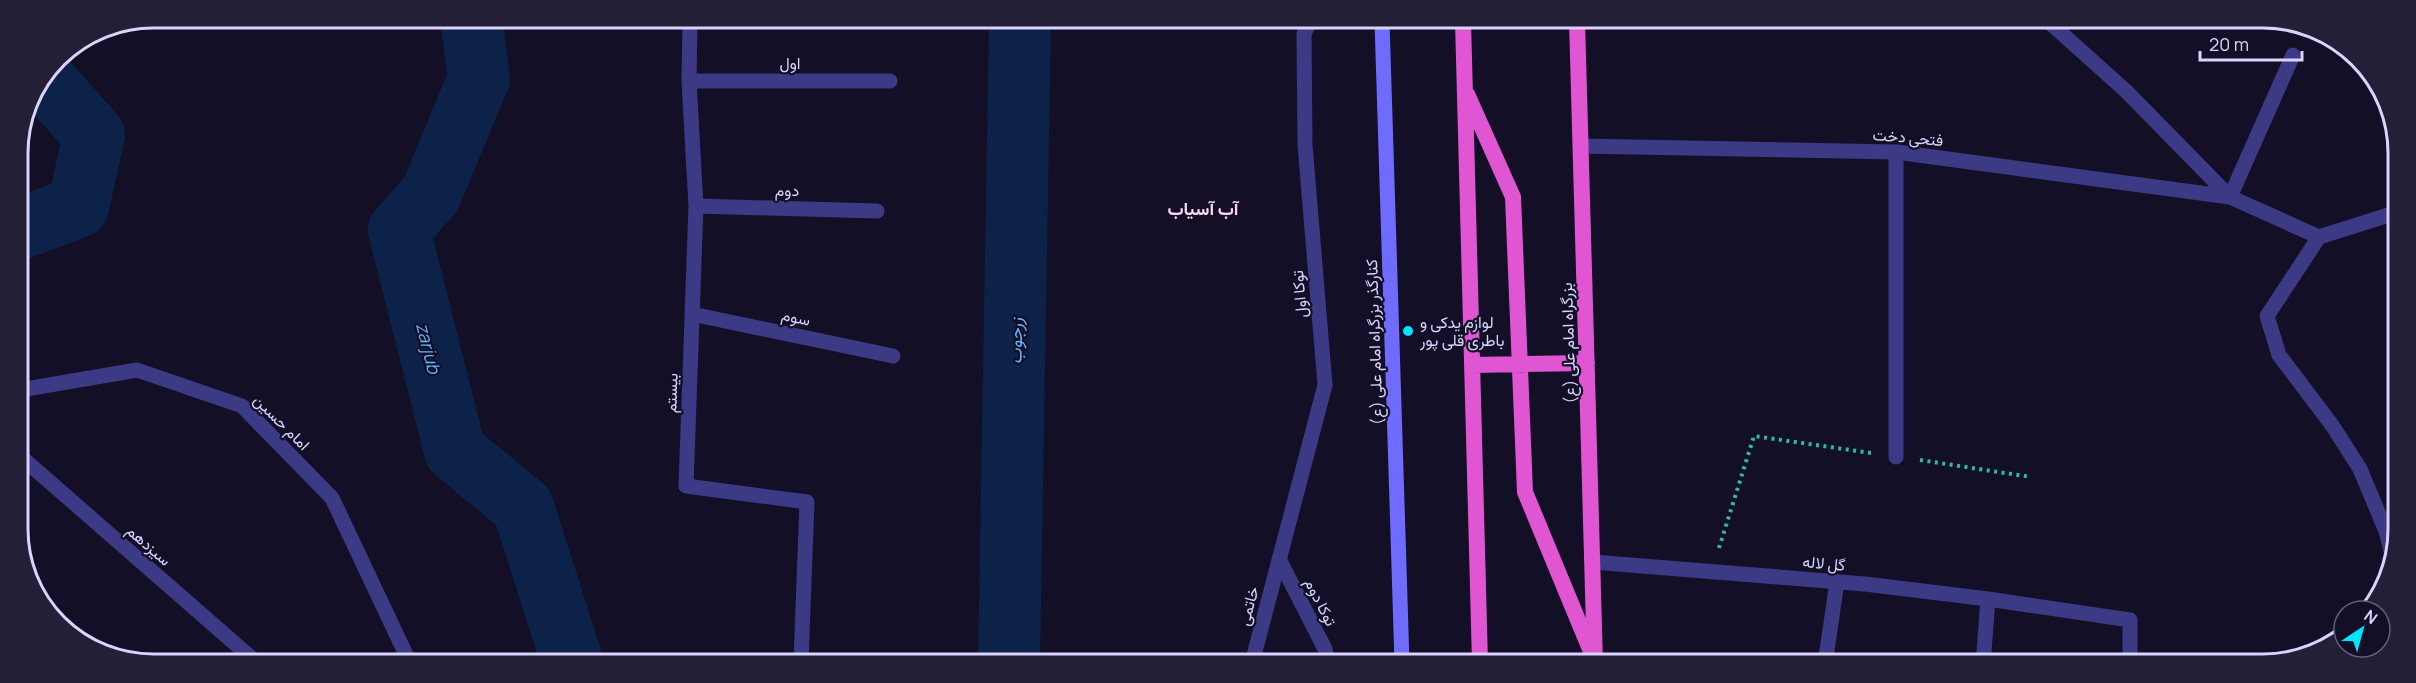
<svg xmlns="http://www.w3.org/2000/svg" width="2416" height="683" font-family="Manrope,Vazirmatn,sans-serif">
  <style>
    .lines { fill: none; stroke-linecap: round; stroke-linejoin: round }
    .river { stroke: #0c2248; stroke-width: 62 }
    .path { stroke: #2fb8b0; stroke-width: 4; stroke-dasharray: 3 4.5; stroke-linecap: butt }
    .service { stroke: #3d3a85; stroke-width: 15 }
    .minor { stroke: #3d3a85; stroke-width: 15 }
    .secondary { stroke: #6f6bff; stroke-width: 15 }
    .trunk { stroke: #e055d1; stroke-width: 16 }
    .poi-dot { fill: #00e5ff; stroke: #130f26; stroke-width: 2 }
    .labels { text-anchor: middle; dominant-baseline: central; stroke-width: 4.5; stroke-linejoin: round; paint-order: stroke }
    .street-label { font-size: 16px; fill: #d9d4ff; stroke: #130f26 }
    .poi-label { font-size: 16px; fill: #d9d4ff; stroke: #130f26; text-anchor: start }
    .neighbourhood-label { font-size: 18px; font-weight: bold; fill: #ffd6f0; stroke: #130f26 }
    .water-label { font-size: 18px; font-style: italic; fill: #62b6ff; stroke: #130f26 }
    .rim { fill: none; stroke: #d9d4ff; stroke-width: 3 }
  </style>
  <rect width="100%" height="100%" fill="#130f26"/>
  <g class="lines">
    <!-- river -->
    <path class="river" d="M471,19L479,78L431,194L399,230L455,451L523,507L572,661
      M19,229L78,207L94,135L44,79
      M1009,662L1020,20"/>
    <!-- path -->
    <path class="path" d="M1264,20L1280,26
      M1920,460L2031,477
      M1719,548L1754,436L1871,453"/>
    <!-- service -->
    <path class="service" d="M690,19L689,81L696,206L686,486L807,502L801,662
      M689,81H890
      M1896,152V457
      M2230,197L2293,55
      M696,206L877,211
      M2319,237L2267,316L2279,355L2332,425L2360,469L2386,531L2393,558
      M692,314L893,356
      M20,456L255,661
      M1825,664L1837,582"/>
    <!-- minor -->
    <path class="minor" d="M2049,22L2126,91L2230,197L2319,237L2395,213
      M1580,146L1896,152L2230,197
      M20,390L137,370L242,406L332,498L409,661
      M1279,559L1325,649L1328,663
      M1593,562L1865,584L1988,599L1983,664
      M1988,599L2130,620V664
      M1252,663L1325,385L1305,145L1304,34L1310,20"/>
    <!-- secondary -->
    <path class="secondary" d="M1382,21L1402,663"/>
    <!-- trunk -->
    <path class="trunk" d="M1463,21L1480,663
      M1577,21L1595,663
      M1467,94L1513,197L1525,492L1592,654
      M1472,365L1587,363"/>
  </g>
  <!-- markers -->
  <circle class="poi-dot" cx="1408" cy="331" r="6"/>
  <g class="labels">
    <!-- street labels -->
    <g class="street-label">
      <text x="790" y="63">اول</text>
      <text transform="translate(1908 137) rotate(5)">فتحی دخت</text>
      <text transform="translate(787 190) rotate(1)">دوم</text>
      <text transform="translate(1299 294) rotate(-95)">توکا اول</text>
      <text transform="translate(796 317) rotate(12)">سوم</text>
      <text transform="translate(1374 342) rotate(-92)">کنارگذر بزرگراه امام علی (ع)</text>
      <text transform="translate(1568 343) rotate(-92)">بزرگراه امام علی (ع)</text>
      <text transform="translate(671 393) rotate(-88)">بیستم</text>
      <text transform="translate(282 422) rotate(45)">امام حسین</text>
      <text transform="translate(149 545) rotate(41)">سیزدهم</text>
      <text transform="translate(1824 563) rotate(5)">گل لاله</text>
      <text transform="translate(1321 602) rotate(63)">توکا دوم</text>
      <text transform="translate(1248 606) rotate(-75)">خاتمی</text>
    </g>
    <!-- poi labels -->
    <g class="poi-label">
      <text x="1420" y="322">لوازم یدکی و<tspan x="1420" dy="18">باطری قلی پور</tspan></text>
    </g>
    <!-- neighbourhood labels -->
    <g class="neighbourhood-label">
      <text x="1203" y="208">آب آسیاب</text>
    </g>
    <!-- water labels -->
    <g class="water-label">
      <text transform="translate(1015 341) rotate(-89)">زرجوب</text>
      <text transform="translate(429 348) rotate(76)">zarjub</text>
    </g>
  </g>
  <!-- crop -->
  <path d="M0 0H2416V683H0ZM153 28H2263A125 125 0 0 1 2388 153V529A125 125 0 0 1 2263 654H153A125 125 0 0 1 28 529V153A125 125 0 0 1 153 28Z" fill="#231f37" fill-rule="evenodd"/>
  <path class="rim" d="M153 28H2263A125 125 0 0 1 2388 153V529A125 125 0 0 1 2263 654H153A125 125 0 0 1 28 529V153A125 125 0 0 1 153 28Z"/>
  <!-- north arrow -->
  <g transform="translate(2362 629) rotate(36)"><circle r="28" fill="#130f26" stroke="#625e7d" stroke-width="1.5"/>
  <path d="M0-4.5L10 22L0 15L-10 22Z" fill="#00e5ff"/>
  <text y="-9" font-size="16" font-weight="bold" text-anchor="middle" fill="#d9d4ff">N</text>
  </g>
  <!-- scale -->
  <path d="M2200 51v9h102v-9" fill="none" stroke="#d9d4ff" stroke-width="3"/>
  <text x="2209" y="51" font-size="18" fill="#d9d4ff" stroke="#130f26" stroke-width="4.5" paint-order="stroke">20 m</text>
</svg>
